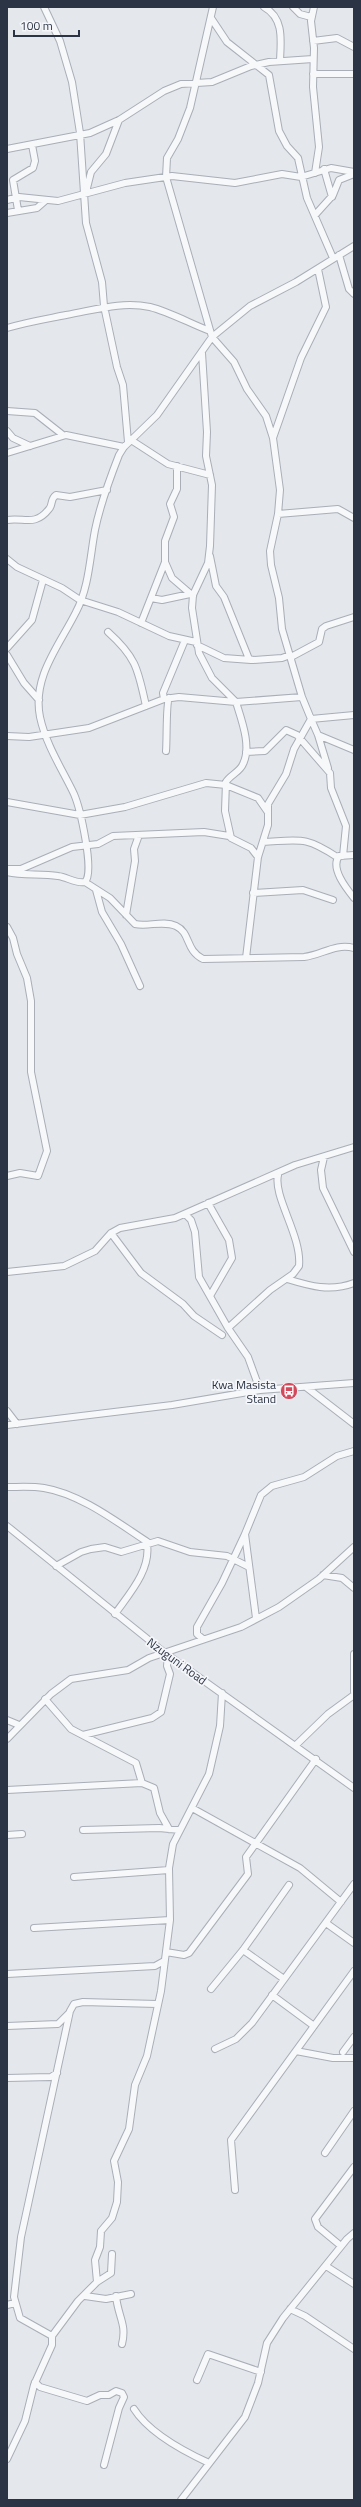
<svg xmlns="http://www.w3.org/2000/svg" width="361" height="2507" font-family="'Titillium Web',sans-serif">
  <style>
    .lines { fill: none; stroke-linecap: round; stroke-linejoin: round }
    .minor-casing { stroke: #a9aeb7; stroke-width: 8 }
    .minor { stroke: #f7f8fa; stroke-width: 6 }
    .labels { text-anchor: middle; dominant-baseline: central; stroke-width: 3.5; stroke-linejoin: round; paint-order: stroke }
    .poi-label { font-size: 12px; fill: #2b3445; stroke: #f4f6f9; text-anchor: end }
    .street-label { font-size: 12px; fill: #2b3445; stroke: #f4f6f9 }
  </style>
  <rect width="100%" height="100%" fill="#e4e7ec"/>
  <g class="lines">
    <defs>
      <path id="minor" d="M44,7L60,41L72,82L80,133L86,223L102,282L104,306L117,367L123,385L128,442
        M213,7L190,108L178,139L167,158L166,177L212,337L234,362L247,389L266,416L273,438L280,490L278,514L270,551L271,565L279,598L282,629L302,697L311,719L294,749L286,774L268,804V825L258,857L246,958
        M264,7C284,18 281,40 280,60
        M293,7L300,14L311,17
        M314,7L311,21L314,48L313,87L319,147L315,173
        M211,18L227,42L269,75L279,131L287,146L298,158L307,198L333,258
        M313,41L337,38L354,47
        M313,74H354
        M7,149L90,133L119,120L164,91L181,84L212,82L251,66L269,62L313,59
        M324,169L332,197
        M86,192L91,172L106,154L119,120
        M7,200L19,197L58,201L125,183L172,176L235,183L282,174L301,177L331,168L354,172
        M18,210L13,180L33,168L35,161L32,145
        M7,213L37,208L45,201
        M315,215L333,195L339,180L354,174
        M339,255L349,289L354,294
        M7,328C27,322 46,319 66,315C95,310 121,301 150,307C170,312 191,324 210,331
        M202,353L207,432L206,456L212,485L210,546L208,563L193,595L192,608L199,653L212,678L236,702L302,697
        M7,411L35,413L63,435
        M7,431L13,438L30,446
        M273,438L301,358L326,307L318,269
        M131,440L168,464L210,475
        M7,453L66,435L124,447
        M278,514L338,509L354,518
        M7,520C24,517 35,527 49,509C53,505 50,499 56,495L70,497L107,490
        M210,556L216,586L224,597L249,659L253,660L282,658L290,655
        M7,559L17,567L62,588L80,600L118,612L169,636L196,642
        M165,562L172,578L193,596
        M151,598L162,600L190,594
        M141,623L165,562V541L174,517L170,504L177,489V466
        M108,632C137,658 138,670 146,706
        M197,645L224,658L251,660
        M7,648L32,620L43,580
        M7,655L24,683L39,700
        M291,657L319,642L322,629L326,626L354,617
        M164,699L163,693L185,640
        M311,719L318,735L354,750
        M311,719L354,715
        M318,735L328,768
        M7,736L29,737L89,728L164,699L179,697L236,702C241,719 252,746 243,764C240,772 230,775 226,782L225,811L231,838L251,848L258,857
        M166,751C167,741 166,703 169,698
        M246,752L265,751L286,730L297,735L330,773L331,788L346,826L343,856
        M7,802L80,815L125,807L206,783L226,785L258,798L267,811
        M263,842C301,840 305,836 337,857
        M354,855L339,856C330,868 346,888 354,898
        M7,869H21L72,847L98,844L113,836L204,832L229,836
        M7,872C24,876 41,873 58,876C67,877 76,884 85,882C95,872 80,808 74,794C62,769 46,745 40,717C32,677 59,646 76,612C89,588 90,556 95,530C100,505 110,478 119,455L124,447L157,415L212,337L250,306L296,282L354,246
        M85,882L110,898L135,924C148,927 163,920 176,926C191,933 185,950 203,959L304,957C322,955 335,943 354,948
        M96,890L102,912L121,944L140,986
        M253,893L303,890L333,900
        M126,915L135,861L134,849L139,835
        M7,927L13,938L17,954L27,978L31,1001V1072L47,1151L38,1176L20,1173L7,1176
        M324,1157L321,1170L323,1188L354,1252
        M208,1203L229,1240L232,1258L210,1296
        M185,1214L191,1220L195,1232L199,1277L228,1328L248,1357L260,1390
        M111,1233L141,1273L183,1304L194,1316L222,1335
        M7,1272L64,1266L95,1251L111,1233L120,1228L175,1218L295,1165L354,1147
        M287,1279C310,1286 330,1292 354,1283
        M228,1328L270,1290L293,1274L299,1266C302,1236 273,1197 278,1175
        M306,1387L354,1424
        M7,1411L17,1424
        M7,1425L172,1405L260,1390L354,1383
        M7,1487C19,1487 32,1486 44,1488C81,1494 118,1523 149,1543
        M7,1526L165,1653L354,1788
        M56,1566L81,1552L91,1549L105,1547L121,1552L158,1541L190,1552L227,1556L249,1567
        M323,1575L342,1578L354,1588
        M115,1614C129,1594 151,1570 147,1544
        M256,1618L245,1534L261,1495L272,1486L304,1477L337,1456L354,1451
        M203,1639L197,1634V1627L222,1583L245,1534
        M354,1654V1692
        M45,1699L71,1729L136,1763L142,1783L154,1788L160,1813L169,1829
        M7,1720L19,1725
        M83,1735L152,1718L161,1712L170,1674L167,1666L168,1655
        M7,1739L51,1694L71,1679L128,1670L149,1658L241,1627L279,1607L319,1579L354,1547
        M296,1745L328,1714L354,1695
        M7,1790L142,1783
        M192,1808L300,1868L341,1902
        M83,1830L159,1828L180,1830
        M7,1835L22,1834
        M74,1877L169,1870
        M326,1923L354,1943
        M34,1928L170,1920
        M243,1950L284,1979
        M166,1952L184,1955L189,1953L245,1878L248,1874L246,1857L316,1759
        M7,1974L155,1966L164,1961
        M211,1989L243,1950L289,1885
        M272,1995L314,2026
        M7,2026L58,2024L69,2013
        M215,2049L236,2039L252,2023L354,1884
        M296,2051L333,2058H354
        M343,2052L354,2037
        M7,2078L51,2077L57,2073
        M325,2153L354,2111
        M235,2190L231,2140L354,1971
        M341,2246L318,2227L315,2219L354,2167
        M326,2266L354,2284
        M97,2282L95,2260L100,2247L101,2231L112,2218L117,2202L118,2182L114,2161L129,2129L135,2085L147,2056L161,1991L170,1920L169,1868L173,1844L209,1774L220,1726L222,1693
        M85,2296L106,2299L131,2294
        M116,2296C118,2317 127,2324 122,2344
        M7,2305L15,2303
        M290,2309L305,2316L354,2349
        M52,2336L20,2318L14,2297L21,2237L70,2011L74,2004L83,2002L157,2004
        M197,2380L208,2354L261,2372
        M35,2382L40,2387L87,2401L100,2395H109L116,2391L122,2393L124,2397L119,2408L104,2465
        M134,2409C149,2433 183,2451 209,2463
        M7,2459L25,2421L34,2385L52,2345V2336L78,2301L97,2282L111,2273L112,2254
        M181,2500L245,2417L258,2383L267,2343L283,2318L347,2239L354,2233"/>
    </defs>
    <!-- minor casing -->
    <use href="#minor" class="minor-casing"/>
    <!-- minor -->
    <use href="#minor" class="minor"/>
  </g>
  <!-- icons -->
  <defs>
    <symbol id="bus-disc" viewBox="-11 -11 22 22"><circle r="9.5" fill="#d1495b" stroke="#f4f6f9"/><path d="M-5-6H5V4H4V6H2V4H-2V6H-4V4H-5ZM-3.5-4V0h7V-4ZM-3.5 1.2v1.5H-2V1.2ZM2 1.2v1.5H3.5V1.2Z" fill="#fff"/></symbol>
  </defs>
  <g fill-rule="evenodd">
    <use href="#bus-disc" x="279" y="1381" width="20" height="20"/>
  </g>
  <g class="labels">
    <!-- poi labels -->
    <g class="poi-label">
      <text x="276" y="1384">Kwa Masista<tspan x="276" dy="14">Stand</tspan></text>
    </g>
    <!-- street labels -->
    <g class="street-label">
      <text transform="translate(177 1661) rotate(36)">Nzuguni Road</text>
    </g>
  </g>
  <!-- border -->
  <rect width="361" height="2507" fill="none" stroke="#2b3445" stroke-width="16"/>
  <!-- scale -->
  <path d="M14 30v6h65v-6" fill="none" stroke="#2b3445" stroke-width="2"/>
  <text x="20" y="30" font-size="12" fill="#2b3445" stroke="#f4f6f9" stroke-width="3" paint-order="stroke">100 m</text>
</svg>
